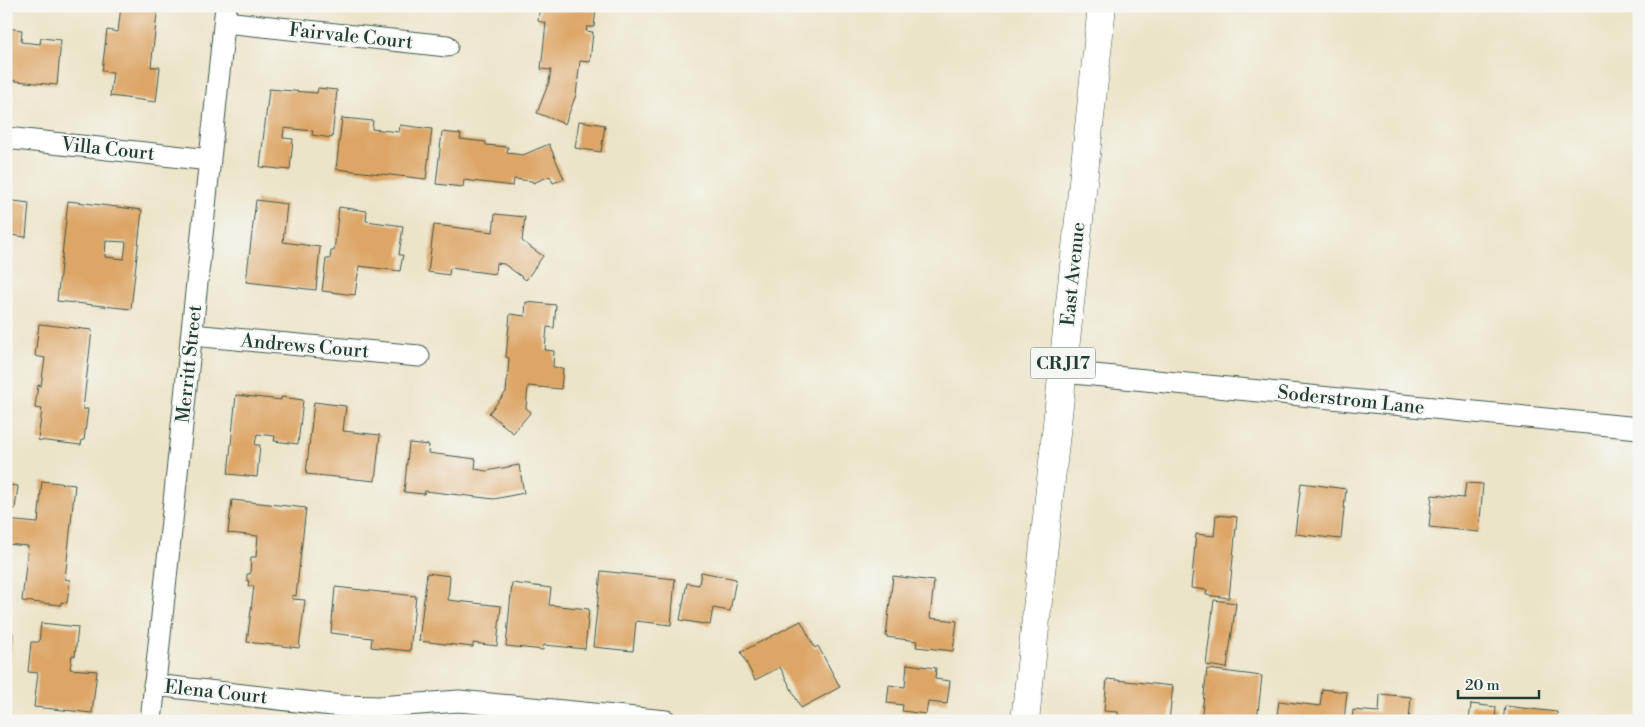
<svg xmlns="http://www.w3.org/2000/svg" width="1645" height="727" font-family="'Libre Bodoni',serif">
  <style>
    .building { fill: #dda666; fill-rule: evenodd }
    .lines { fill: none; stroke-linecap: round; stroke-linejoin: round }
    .street-casing { stroke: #3e564a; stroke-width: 23 }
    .primary-casing { stroke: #3e564a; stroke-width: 29 }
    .street { stroke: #fff; stroke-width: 21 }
    .primary { stroke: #fff; stroke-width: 28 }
    .labels { text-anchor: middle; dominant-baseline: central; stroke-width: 4; stroke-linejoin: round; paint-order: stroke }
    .shield { fill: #f6f6f2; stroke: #60746d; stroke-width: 1 }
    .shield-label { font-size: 18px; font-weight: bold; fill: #1f3d34 }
    .street-label { font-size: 19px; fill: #1f3d34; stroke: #f6f6f2 }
  </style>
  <rect width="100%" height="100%" fill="#f6f6f2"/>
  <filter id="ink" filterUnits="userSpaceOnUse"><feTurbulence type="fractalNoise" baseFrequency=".02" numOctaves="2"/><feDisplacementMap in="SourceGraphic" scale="10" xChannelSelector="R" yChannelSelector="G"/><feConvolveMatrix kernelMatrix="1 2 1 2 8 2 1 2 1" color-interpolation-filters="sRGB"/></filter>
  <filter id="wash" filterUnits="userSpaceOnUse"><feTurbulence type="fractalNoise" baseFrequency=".0096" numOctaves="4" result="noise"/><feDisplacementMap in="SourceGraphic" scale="20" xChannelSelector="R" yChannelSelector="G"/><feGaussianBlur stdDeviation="1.12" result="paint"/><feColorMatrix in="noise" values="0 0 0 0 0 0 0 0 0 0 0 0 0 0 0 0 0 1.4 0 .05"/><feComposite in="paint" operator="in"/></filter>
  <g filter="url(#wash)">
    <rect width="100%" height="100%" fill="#ece4c8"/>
    <g id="blocks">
      <!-- building -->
      <path class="building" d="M121,6H158L151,67H160L156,102L110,96L113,72L102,71L107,30L118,32Z
        M540,6H572L596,9L594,27H587L586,31L593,32L590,62L580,61L576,95L565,124L537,113L549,82L551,70L541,69L546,23L538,21Z
        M6,28L22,30L21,42L40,44L41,38L61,40L57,85L6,80Z
        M318,88L337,90L332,138L312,135L313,131L284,128L283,138L293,139L290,170L260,167L269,89L317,93Z
        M342,118L373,121L372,129L399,132L400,125L432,129L426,179L336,169Z
        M579,121L605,125L601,152L575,148Z
        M442,132L461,134L460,139L486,142V145L508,147L507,153L523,155L549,144L564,179L553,183L550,176L533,183L532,181L514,179L513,186L464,180L463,187L436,184Z
        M6,200L29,203L26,237L10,235L9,243L6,242Z
        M256,200L287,204L283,242L320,247L316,290L246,282Z
        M68,201L142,210L131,309L57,301ZM106,241L126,242L124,259L105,257Z
        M339,207L367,211L366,221L403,226L399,255H403L400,271L359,266L355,295L322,291L326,259H330L331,251H334Z
        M495,214L525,217L522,241L543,256L526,280L504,264L496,263L495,274L450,268L449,275L428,272L434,225L493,232Z
        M526,302L556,305L554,328L547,327L545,350L554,351L553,367L563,368L561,389L528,386L526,408L531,412L513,433L489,413L506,392L509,358L506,357L510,314L525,316Z
        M39,324L92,330L83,409H88L84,440H82L81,445L38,440L42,409L35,408L38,385L41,386L45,358L35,356Z
        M236,395L281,400V397L303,400L298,444L274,441L275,436L257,434L255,445H260L257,477L228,474Z
        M314,402L346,406L343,431L380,435L375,481L306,474Z
        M409,443L429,445L428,453L476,459L475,469L486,471L519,465L524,493L494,499L425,491L424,494L404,492Z
        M42,481L75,485L65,579L70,580L67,603L61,602V605L22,601L28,546L6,544V520L38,523Z
        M1301,483L1346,489L1341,539L1295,534Z
        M1466,483L1483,484L1479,532L1429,527L1432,495L1464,498Z
        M6,485L18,486L15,509L6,508Z
        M232,500L306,508L296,596L292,595V599L305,600L299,648L247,642L254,586H248L249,581H247V574H250L251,557H256L258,536L228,533Z
        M1216,515L1237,517L1229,598L1206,595L1207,590L1191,588L1196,534L1214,536Z
        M601,571L675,579L671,625L636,621L633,651L593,647Z
        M701,572L736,579L730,611L713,608L710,625L680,620L687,583L699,585Z
        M427,573L450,576L448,600L501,606L497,646L473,643V647L419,641Z
        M893,576L934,581L930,618L957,621L953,651L916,647L917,641L886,637Z
        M512,583L551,588L549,605L589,609L585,649L544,645L543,650L506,646Z
        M335,587L416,596L410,651L371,647L372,638L331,633Z
        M1214,600L1236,603L1227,668L1206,665Z
        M801,621L815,648L818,646L840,687L801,708L780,667L755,680L741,652Z
        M41,623L78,627L75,656L72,655L70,669L97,671L92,713L34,707L38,673L28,672L31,642H39Z
        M6,634H13L8,690H6Z
        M907,664L936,668L935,679L950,681L947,704L928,702L926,714L902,711L903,705L887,703L889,685L905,687Z
        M1207,669L1262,676L1257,721H1201Z
        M1107,679L1173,686L1169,721H1118V712L1104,711Z
        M1322,689L1347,692L1344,721H1276L1279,701L1320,706Z
        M1380,694L1411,697L1409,721H1352L1353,710L1379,712Z
        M1471,704L1496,707L1495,721H1469Z
        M1505,706L1557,712L1556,721H1503Z
        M1427,716L1458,719V721H1427Z
        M1602,717L1626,720V721H1602Z"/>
    </g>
  </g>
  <g filter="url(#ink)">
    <use href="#blocks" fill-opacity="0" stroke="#3e564a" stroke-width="1"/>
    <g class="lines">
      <defs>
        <path id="street" d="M225,22L447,46
          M6,138L210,160
          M192,335L419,356
          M1063,372L1639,428
          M154,685L341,706L379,707L459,701L666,721
          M151,721L226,6"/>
        <path id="primary" d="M1025,721L1102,6"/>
      </defs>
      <!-- street casing -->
      <use href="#street" class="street-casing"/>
      <!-- primary casing -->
      <use href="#primary" class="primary-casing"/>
      <!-- street -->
      <use href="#street" class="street"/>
      <!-- primary -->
      <use href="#primary" class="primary"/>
    </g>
  </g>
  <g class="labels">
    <!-- shield labels -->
    <rect class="shield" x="1030.5" y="347.5" width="65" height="31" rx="4"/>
    <g class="shield-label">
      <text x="1063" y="363">CR J17</text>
    </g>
    <!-- street labels -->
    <g class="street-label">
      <text transform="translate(351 36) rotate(6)">Fairvale Court</text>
      <text transform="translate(108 149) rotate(6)">Villa Court</text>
      <text transform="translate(1073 274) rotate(-84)">East Avenue</text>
      <text transform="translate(305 346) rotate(5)">Andrews Court</text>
      <text transform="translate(189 364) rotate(-84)">Merritt Street</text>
      <text transform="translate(1351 400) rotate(6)">Soderstrom Lane</text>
      <text transform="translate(216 692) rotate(6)">Elena Court</text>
    </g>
  </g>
  <!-- margin -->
  <rect width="1645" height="727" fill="none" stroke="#f6f6f2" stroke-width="25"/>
  <!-- scale -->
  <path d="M1458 690v8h81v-8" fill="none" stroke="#1f3d34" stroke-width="2.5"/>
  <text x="1465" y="690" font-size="15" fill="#1f3d34" stroke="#f6f6f2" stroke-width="4" paint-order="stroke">20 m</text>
</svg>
